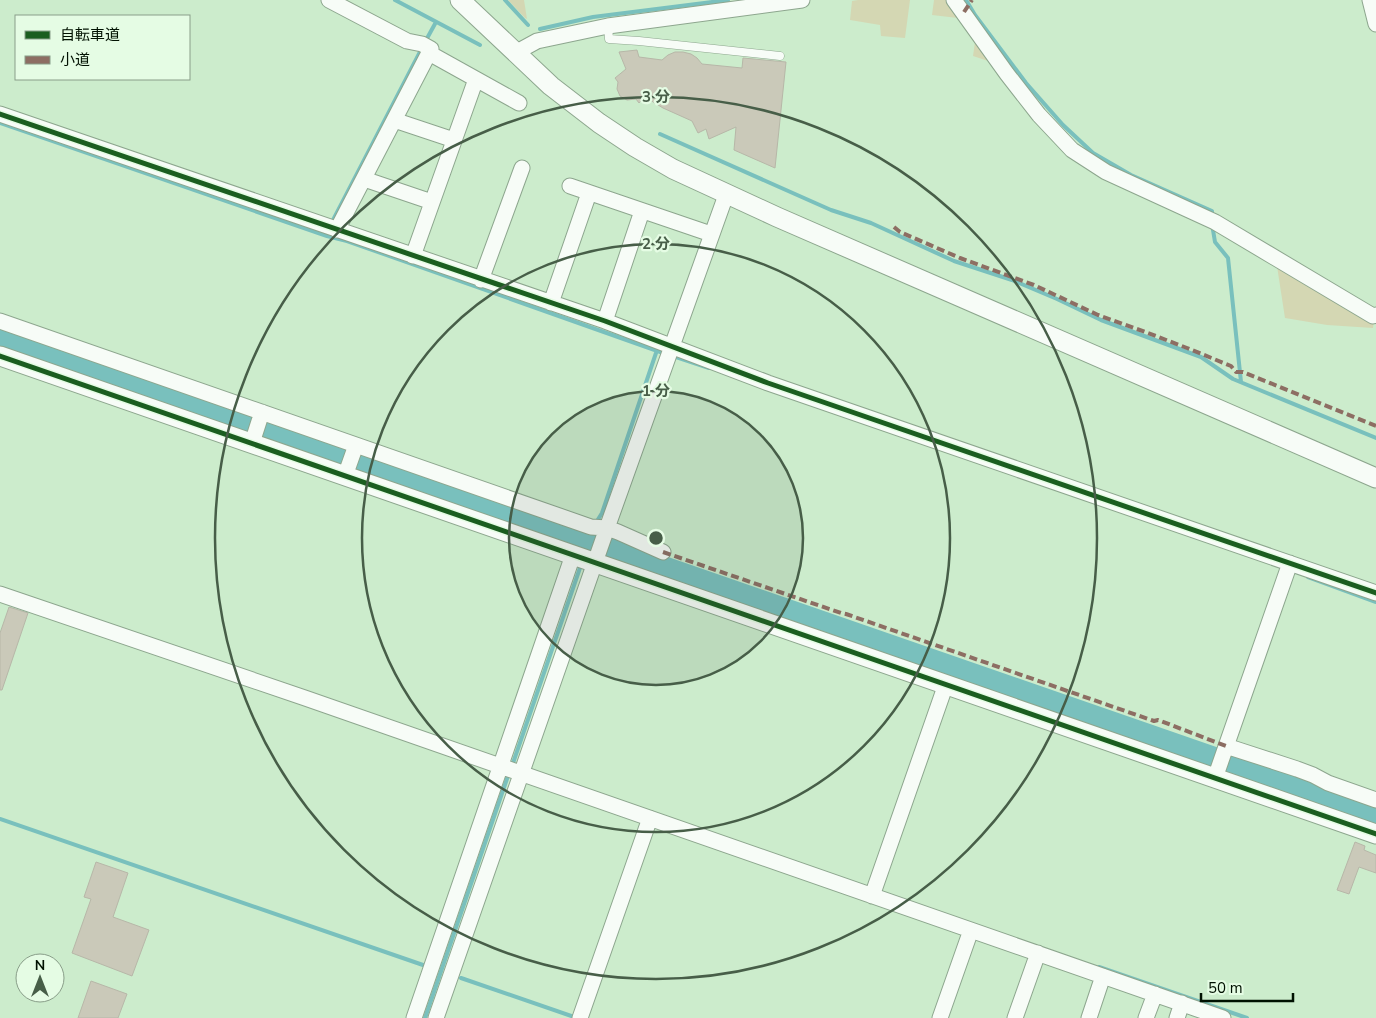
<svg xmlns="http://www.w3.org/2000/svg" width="1376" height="1018" font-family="'Nunito Sans','Noto Sans JP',sans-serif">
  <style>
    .green { fill: #d4d7b3 }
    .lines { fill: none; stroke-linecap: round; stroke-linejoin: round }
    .stream { stroke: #79c0bd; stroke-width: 4 }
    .river { stroke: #79c0bd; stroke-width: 22 }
    .building { fill: #cac9b9; stroke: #b7b7a8 }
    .service-casing { stroke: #8da68e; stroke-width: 9 }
    .minor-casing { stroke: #8da68e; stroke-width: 17 }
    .tertiary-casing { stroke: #8da68e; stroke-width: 21 }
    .service { stroke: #f7fcf7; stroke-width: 8 }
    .minor { stroke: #f7fcf7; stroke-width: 15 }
    .tertiary { stroke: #f7fcf7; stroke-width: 19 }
    .quiet { stroke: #8d6e63; stroke-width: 4; stroke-dasharray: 8 4; stroke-linecap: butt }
    .cycleway-casing { stroke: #e5fce4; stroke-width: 8 }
    .cycleway { stroke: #1b5e20; stroke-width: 5 }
    .ring { fill: none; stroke: #475e48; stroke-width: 2.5 }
    .centre { fill: #475e48; stroke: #e5fce4; stroke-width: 2.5 }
    .ring-label { font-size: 15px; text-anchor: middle; font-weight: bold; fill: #475e48; stroke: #e5fce4; stroke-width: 4.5; stroke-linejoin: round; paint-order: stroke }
  </style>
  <rect width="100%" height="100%" fill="#cceccc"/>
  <!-- green -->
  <path class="green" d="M508,0H524L527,19L525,18Z
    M858,0H910L905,38L881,36L880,25L850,20L852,1Z
    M934,0H946L958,18L932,15Z
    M975,42L988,61L973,56Z
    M1277,266L1374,320L1373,328L1327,325L1285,318Z"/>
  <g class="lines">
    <!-- stream -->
    <path class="stream" d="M395,0L480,45
      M505,0L528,25
      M966,0L975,15L1026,83L1063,125L1093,153L1131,175L1212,211V217
      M540,29L593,17L728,0
      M425,42L436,22
      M0,123L327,236L347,241L666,354
      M660,134L831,210L871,223L954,261L1012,280L1057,299L1101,320L1201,357L1233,379L1376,438
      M331,224L422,48
      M1212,224L1215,242L1228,258L1241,382
      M673,356L709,368
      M597,521L602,513L657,350
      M590,542L593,533
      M584,547L587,541
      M1308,577L1376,602
      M512,766L581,565
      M0,819L423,965
      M1099,967L1247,1018
      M461,978L577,1018
      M425,1018L509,773"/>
    <!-- river -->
    <path class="river" d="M0,337L1376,814"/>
  </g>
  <!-- building -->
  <path class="building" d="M637,50L639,57L662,60L668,55L675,52H683L691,54L697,58L702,64L742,68L743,58L786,62L775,168L734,150L736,127L709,139L706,129L698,133L692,121L663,108L645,97L639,103L636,99L627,100L620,96L617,89L618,82L615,78L626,69L619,52Z
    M9,607L28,613L2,690H0V633Z
    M1355,842L1365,846L1364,850L1376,855V873L1359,867L1349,894L1337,890Z
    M96,862L128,873L113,917L149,930L132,976L72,953L91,899L84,897Z
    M91,981L127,994L118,1018H78Z"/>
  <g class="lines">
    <defs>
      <path id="service" d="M608,26L609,39L639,41L780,56"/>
      <path id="minor" d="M329,0L407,41L422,44L431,49L337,230
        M954,0L1007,74L1039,115L1072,150L1106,172L1215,222L1373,316L1376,315
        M1370,0L1376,24
        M429,53L519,103
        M515,53L537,41L608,26L802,0
        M0,114L605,321L768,383L1376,593
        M394,120L454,140
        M364,179L432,202
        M570,186L711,234
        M413,256L476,79
        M481,280L522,168
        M551,303L589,193
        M0,321L591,527L607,528L618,532L663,552
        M605,321L642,211
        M252,443L262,412
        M345,476L356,445
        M0,594L305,698L1223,1018
        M1226,746L1297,769L1313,775L1328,783L1376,800
        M1215,778L1290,563
        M872,896L946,684
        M414,1018L573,555
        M436,1018L607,528L726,195
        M580,1018L650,818
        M940,1018L971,930
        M1015,1018L1038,953
        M1089,1018L1103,976
        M1146,1018L1155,994
        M1177,1018L1182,1003"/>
      <path id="tertiary" d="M460,0L551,86L599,123L635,147L673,169L777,217L1376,478
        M0,356L1376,834"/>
    </defs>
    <!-- service casing -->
    <use href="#service" class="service-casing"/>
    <!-- minor casing -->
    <use href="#minor" class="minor-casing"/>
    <!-- tertiary casing -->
    <use href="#tertiary" class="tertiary-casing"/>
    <!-- service -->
    <use href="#service" class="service"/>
    <!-- minor -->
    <use href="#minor" class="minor"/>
    <!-- tertiary -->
    <use href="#tertiary" class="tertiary"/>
    <!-- quiet -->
    <path class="quiet" d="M964,12L972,0
      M894,227L900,232L960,258L1034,285L1098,315L1148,333L1187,348L1231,366L1236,372H1243L1376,426
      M663,552L841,613L846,614L1154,721L1158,720L1226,746"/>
    <defs>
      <path id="cycleway" d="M0,114L605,321L768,383L1376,593
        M0,356L1376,834"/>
    </defs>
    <!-- cycleway casing -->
    <use href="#cycleway" class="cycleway-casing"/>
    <!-- cycleway -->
    <use href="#cycleway" class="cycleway"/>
  </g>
  <!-- distance rings -->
  <circle cx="656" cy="538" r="147" fill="#475e48" fill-opacity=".12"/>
  <g class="ring">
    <circle cx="656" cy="538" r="147"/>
    <circle cx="656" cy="538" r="294"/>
    <circle cx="656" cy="538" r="441"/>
  </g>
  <circle cx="656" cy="538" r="8" class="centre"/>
  <g class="ring-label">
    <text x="656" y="102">3 分</text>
    <text x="656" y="249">2 分</text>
    <text x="656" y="396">1 分</text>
  </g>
  <!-- legend -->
  <rect x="15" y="15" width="175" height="65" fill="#e5fce4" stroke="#899e89"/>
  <rect x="25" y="31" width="25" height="8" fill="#1b5e20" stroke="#899e89"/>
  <text x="60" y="40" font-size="15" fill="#001101">自転車道</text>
  <rect x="25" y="56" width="25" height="8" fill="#8d6e63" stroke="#899e89"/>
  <text x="60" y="65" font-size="15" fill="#001101">小道</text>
  <!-- north arrow -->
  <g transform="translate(40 978)"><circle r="24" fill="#e5fce4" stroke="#899e89"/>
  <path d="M0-4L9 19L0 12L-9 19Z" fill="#475e48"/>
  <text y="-8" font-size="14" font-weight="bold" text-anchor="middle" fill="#001101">N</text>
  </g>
  <!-- scale -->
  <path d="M1201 993v8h92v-8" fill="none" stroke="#001101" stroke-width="2.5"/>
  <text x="1208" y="993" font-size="15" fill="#001101" stroke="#e5fce4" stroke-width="4" paint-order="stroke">50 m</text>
</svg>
